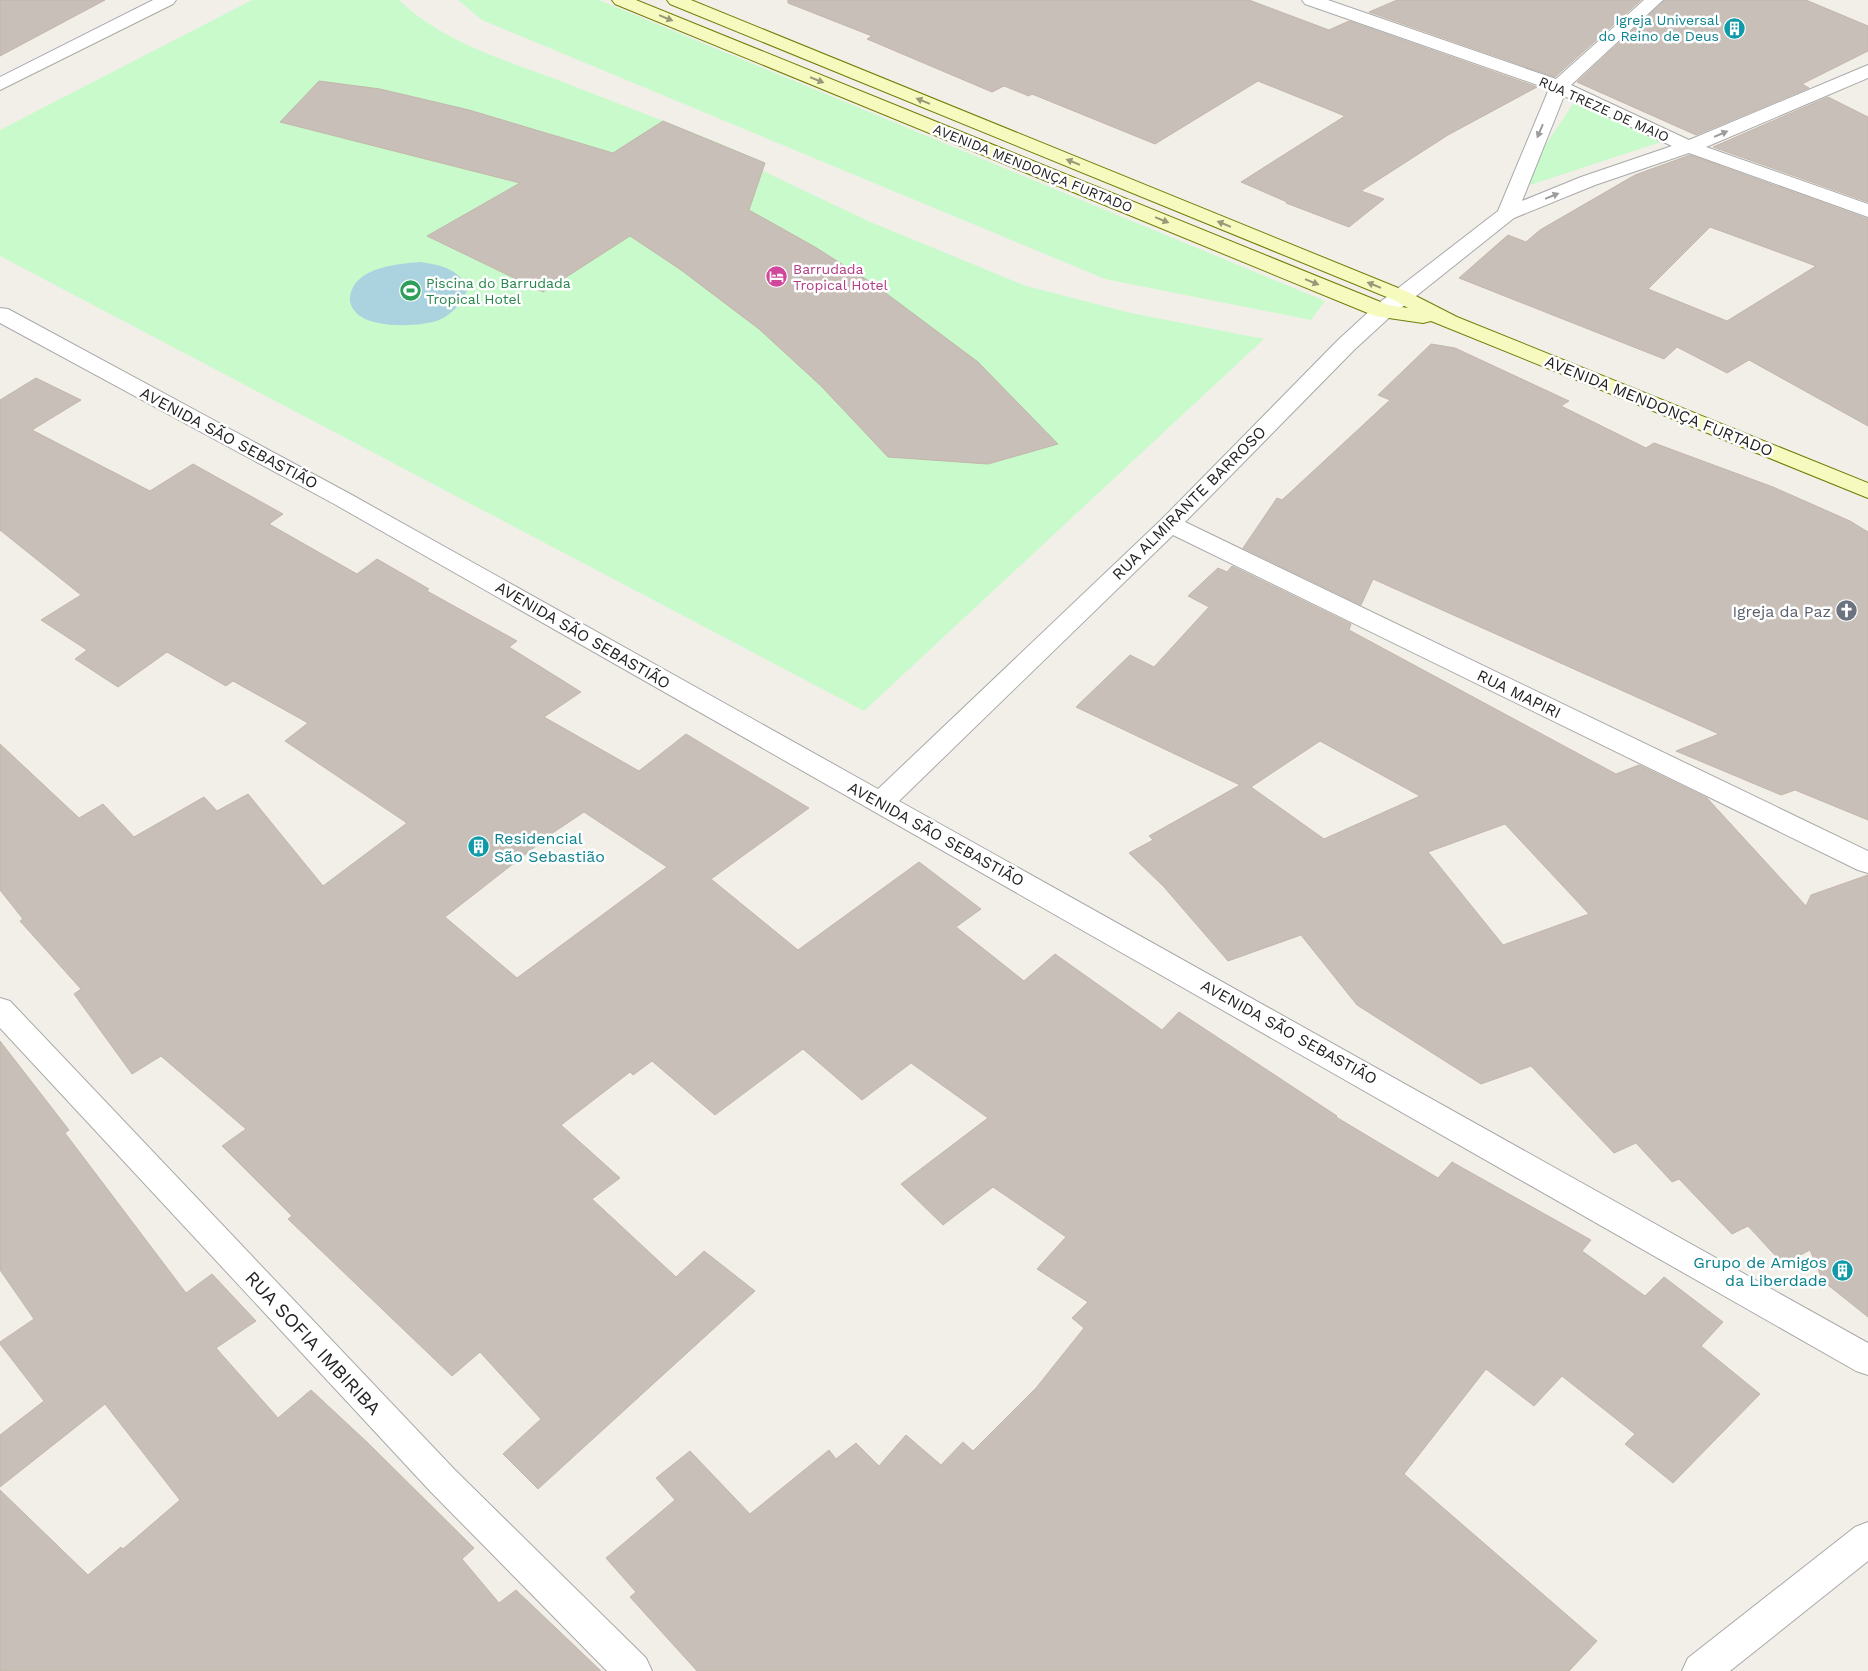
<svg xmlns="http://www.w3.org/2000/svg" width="1868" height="1671" font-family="'Work Sans',sans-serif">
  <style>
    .park { fill: #c8facc }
    .water { fill: #aad3df }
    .building { fill: #c7bfb8; stroke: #c4b6ab; fill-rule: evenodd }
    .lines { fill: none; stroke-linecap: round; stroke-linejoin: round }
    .street-casing { stroke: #a9a9a9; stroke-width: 2 }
    .secondary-casing { stroke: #707d05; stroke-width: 2 }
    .street { fill: #fff; fill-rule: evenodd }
    .secondary { fill: #f7fabf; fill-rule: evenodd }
    .oneway { fill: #979978 }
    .oneway2 { fill: #9c9c9c }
    .labels { text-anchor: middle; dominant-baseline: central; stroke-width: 5; stroke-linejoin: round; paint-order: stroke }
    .far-culture-label { font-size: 14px; fill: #0d838f; stroke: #fff; text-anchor: end }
    .far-street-label { font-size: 14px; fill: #222; stroke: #fff }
    .far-hotel-label { font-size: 14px; fill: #b23c85; stroke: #fff; text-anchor: start }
    .far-leisure-label { font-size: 14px; fill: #27864d; stroke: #fff; text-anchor: start }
    .street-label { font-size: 16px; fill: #222; stroke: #fff }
    .worship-label { font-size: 16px; fill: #5b616d; stroke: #fff; text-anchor: end }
    .culture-label { font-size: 16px; fill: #0d838f; stroke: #fff; text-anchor: start }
    .near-street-label { font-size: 19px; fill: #222; stroke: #fff }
  </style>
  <rect width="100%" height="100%" fill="#f2efe9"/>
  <!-- park -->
  <path class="park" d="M252,0H399C443,42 502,59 558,80C626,107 696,132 763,162V171L868,221L1026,286L1131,313L1264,339L864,711L0,256V130Z
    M458,0H599L1325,301L1311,320L1105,279L482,20Z
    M1575,101L1673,138L1515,190Z"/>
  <!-- water -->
  <path class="water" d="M420,262C441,265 456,268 468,287C464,301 453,314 439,320C420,327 377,328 360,316C354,312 349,304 350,297C354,267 397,264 420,262Z"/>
  <!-- building -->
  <path class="building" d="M0,0H105L0,56Z
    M788,0H1249L1329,30L1349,21L1537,87L1448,135L1361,191L1384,199L1349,227L1286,203L1287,202L1241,182L1345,116L1258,81L1155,144L1032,94L1029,96L1004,86L992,92L867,39L872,36L788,3Z
    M1397,0H1641L1555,77L1369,12Z
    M1665,0H1806L1868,26V51L1802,84L1809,88L1696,135L1577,82Z
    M319,81L380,89L469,110L613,153L663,121L765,163L749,210L815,247L875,285L978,362L1058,444L988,464L888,457L821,386L759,329L681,270L630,236L543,292L427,236L520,183L280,122Z
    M1828,97L1868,117V202L1713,147Z
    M1690,155L1868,219V426L1749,360L1727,373L1677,347L1664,359L1459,278L1508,235L1526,242L1540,230L1635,175ZM1710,227L1816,266L1727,321L1648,289Z
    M1431,344L1455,348L1569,401L1561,406L1646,448L1654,443L1700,460L1773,487L1850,521L1868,532V820L1795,790L1781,795L1676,751L1719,734L1373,579L1361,605L1243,548L1277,498L1282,500L1390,400L1378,395Z
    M36,378L81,400L32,430L150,491L193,464L283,514L269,524L357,574L377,559L429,589L427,591L517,641L509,647L581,692L544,717L639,771L686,734L809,808L711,879L798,950L919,862L981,909L956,927L1024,981L1055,954L1162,1030L1179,1012L1337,1116L1336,1117L1438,1178L1452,1162L1591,1240L1582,1251L1645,1296L1664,1277L1723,1322L1701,1346L1760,1394L1673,1483L1625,1444L1635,1434L1562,1376L1534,1406L1486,1369L1404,1474L1597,1641L1569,1671H697L630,1597L636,1592L606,1558L675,1500L656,1478L690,1451L750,1514L829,1450L836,1459L856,1443L879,1466L906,1435L941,1465L963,1442L973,1451L1036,1388L1084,1328L1072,1318L1088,1302L1037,1269L1066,1237L993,1187L943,1225L901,1184L988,1118L911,1063L862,1100L803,1049L715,1115L652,1061L633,1075L630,1072L561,1125L620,1178L592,1199L676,1277L704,1251L755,1291L538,1489L503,1454L541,1419L480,1352L452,1376L288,1219L292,1216L222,1146L246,1129L161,1056L132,1074L74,994L81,989L20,921L23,919L0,890V744L79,818L103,804L134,837L204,797L217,811L248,794L323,886L407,823L285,741L308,723L233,681L226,686L167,652L118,687L75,659L87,650L41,620L81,595L0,530V400ZM584,812L667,867L517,978L445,917L554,832Z
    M1232,566L1351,624L1349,630L1616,774L1639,765L1707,798L1806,906L1811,895L1868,875V1317L1823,1281L1810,1250L1783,1264L1748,1226L1732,1234L1679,1179L1672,1182L1636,1143L1614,1153L1531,1066L1481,1084L1357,1005L1301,935L1228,961L1164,887L1129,853L1153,840L1149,836L1240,785L1076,707L1130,655L1154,667L1209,607L1188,596L1218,568L1227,572ZM1320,741L1420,796L1324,839L1251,787ZM1505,824L1589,914L1503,945L1428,852Z
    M0,1041L69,1130L65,1133L186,1293L212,1274L256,1321L216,1348L278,1418L311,1390L368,1443L474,1548L462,1559L499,1603L516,1590L601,1671H0V1490L88,1575L121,1547L123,1549L180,1500L105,1404L0,1487V1435L44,1401L0,1344V1342L34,1319L0,1270Z"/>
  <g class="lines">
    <defs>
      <path id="street" d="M153,0H176L173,4L0,90V77Z
        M1302,0H1328L1556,79L1644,0H1663L1571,85L1689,140L1868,65V78L1706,147L1868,204V217L1689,153L1595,185L1514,218L1391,316L1354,350L1185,522L1868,851V873L1858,870L1173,535L899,801L1868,1343V1375L1856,1371L336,505L0,323V308L8,309L352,495L878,789L1162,519L1338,340L1375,306L1498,211L1549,89L1305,4ZM1564,96L1672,146L1581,177L1522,201Z
        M0,998L10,1001L454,1469L646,1658L652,1671H607L430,1491L0,1028Z
        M1868,1522V1561L1730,1671H1682L1688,1658L1855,1527Z"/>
      <path id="secondary" d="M612,0H636L1388,305L1408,308L1394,300L670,4L667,0H691L1408,292L1457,317L1868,483V498L1431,321L1423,323L1375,316L615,4Z"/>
    </defs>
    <!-- street casing -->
    <use href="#street" class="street-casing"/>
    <!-- secondary casing -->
    <use href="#secondary" class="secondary-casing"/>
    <!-- street -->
    <use href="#street" class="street"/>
    <!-- secondary -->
    <use href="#secondary" class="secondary"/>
  </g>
  <!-- one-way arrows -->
  <defs><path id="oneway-solid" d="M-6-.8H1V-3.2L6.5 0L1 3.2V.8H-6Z" transform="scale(1.25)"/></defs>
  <g class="oneway">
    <use href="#oneway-solid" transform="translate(666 18) rotate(22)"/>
    <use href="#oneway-solid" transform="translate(817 80) rotate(22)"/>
    <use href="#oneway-solid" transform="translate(923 101) rotate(-158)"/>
    <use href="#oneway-solid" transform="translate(1073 162) rotate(-158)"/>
    <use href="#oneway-solid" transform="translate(1162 220) rotate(22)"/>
    <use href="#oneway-solid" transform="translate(1224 224) rotate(-158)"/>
    <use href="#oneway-solid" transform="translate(1312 282) rotate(22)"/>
    <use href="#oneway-solid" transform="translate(1374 285) rotate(-158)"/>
  </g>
  <g class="oneway2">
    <use href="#oneway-solid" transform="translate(1540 131) rotate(113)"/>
    <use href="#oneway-solid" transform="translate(1721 134) rotate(-23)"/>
    <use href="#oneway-solid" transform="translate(1552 196) rotate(-22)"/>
  </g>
  <!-- icons -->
  <defs>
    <symbol id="building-disc" viewBox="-11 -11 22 22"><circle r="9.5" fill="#0f9aa8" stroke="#fff"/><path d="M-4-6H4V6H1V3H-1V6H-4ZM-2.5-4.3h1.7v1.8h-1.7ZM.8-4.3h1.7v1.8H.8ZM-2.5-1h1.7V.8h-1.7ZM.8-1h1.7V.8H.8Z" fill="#fff"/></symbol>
    <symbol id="hotel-disc" viewBox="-11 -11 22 22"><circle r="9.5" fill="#d1479c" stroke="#fff"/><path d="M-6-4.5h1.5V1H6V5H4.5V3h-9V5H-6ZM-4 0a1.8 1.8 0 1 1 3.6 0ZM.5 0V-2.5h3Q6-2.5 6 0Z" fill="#fff"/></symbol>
    <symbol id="stadium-disc" viewBox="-11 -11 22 22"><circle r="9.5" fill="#2e9e5b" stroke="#fff"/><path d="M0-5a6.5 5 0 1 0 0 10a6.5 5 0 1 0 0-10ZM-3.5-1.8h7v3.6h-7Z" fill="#fff"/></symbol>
    <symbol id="church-disc" viewBox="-11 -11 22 22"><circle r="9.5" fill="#6b7280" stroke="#fff"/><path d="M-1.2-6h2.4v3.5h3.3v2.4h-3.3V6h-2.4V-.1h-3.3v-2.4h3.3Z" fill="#fff"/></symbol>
  </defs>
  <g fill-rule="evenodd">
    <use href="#building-disc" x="1722" y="16" width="25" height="25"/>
    <use href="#hotel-disc" x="764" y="264" width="25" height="25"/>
    <use href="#stadium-disc" x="398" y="278" width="25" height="25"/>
    <use href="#church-disc" x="1834" y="598" width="25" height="25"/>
    <use href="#building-disc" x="466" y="834" width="25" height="25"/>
    <use href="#building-disc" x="1830" y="1258" width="25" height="25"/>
  </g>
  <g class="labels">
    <!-- far-culture labels -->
    <g class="far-culture-label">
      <text x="1719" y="20">Igreja Universal<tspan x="1719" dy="16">do Reino de Deus</tspan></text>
    </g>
    <!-- far-street labels -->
    <g class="far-street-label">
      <text transform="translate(1604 109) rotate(24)">RUA TREZE DE MAIO</text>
      <text transform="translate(1033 168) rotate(22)">AVENIDA MENDONÇA FURTADO</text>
    </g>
    <!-- far-hotel labels -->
    <g class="far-hotel-label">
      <text x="793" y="269">Barrudada<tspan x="793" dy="16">Tropical Hotel</tspan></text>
    </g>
    <!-- far-leisure labels -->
    <g class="far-leisure-label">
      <text x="426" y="283">Piscina do Barrudada<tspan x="426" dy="16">Tropical Hotel</tspan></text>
    </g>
    <!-- street labels -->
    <g class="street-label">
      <text transform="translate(1659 406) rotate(22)">AVENIDA MENDONÇA FURTADO</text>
      <text transform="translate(229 438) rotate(28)">AVENIDA SÃO SEBASTIÃO</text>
      <text transform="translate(1189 503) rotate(-45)">RUA ALMIRANTE BARROSO</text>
      <text transform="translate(583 635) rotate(30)">AVENIDA SÃO SEBASTIÃO</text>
      <text transform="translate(1519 694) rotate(26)">RUA MAPIRI</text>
      <text transform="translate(936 834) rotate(29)">AVENIDA SÃO SEBASTIÃO</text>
      <text transform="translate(1289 1032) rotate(29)">AVENIDA SÃO SEBASTIÃO</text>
    </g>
    <!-- worship labels -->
    <g class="worship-label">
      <text x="1831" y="611">Igreja da Paz</text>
    </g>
    <!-- culture labels -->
    <g class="culture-label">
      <text x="494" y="838">Residencial<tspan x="494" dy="18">São Sebastião</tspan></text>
      <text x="1827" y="1262" text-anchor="end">Grupo de Amigos<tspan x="1827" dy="18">da Liberdade</tspan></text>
    </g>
    <!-- near-street labels -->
    <g class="near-street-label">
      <text transform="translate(313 1343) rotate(47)">RUA SOFIA IMBIRIBA</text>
    </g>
  </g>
</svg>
